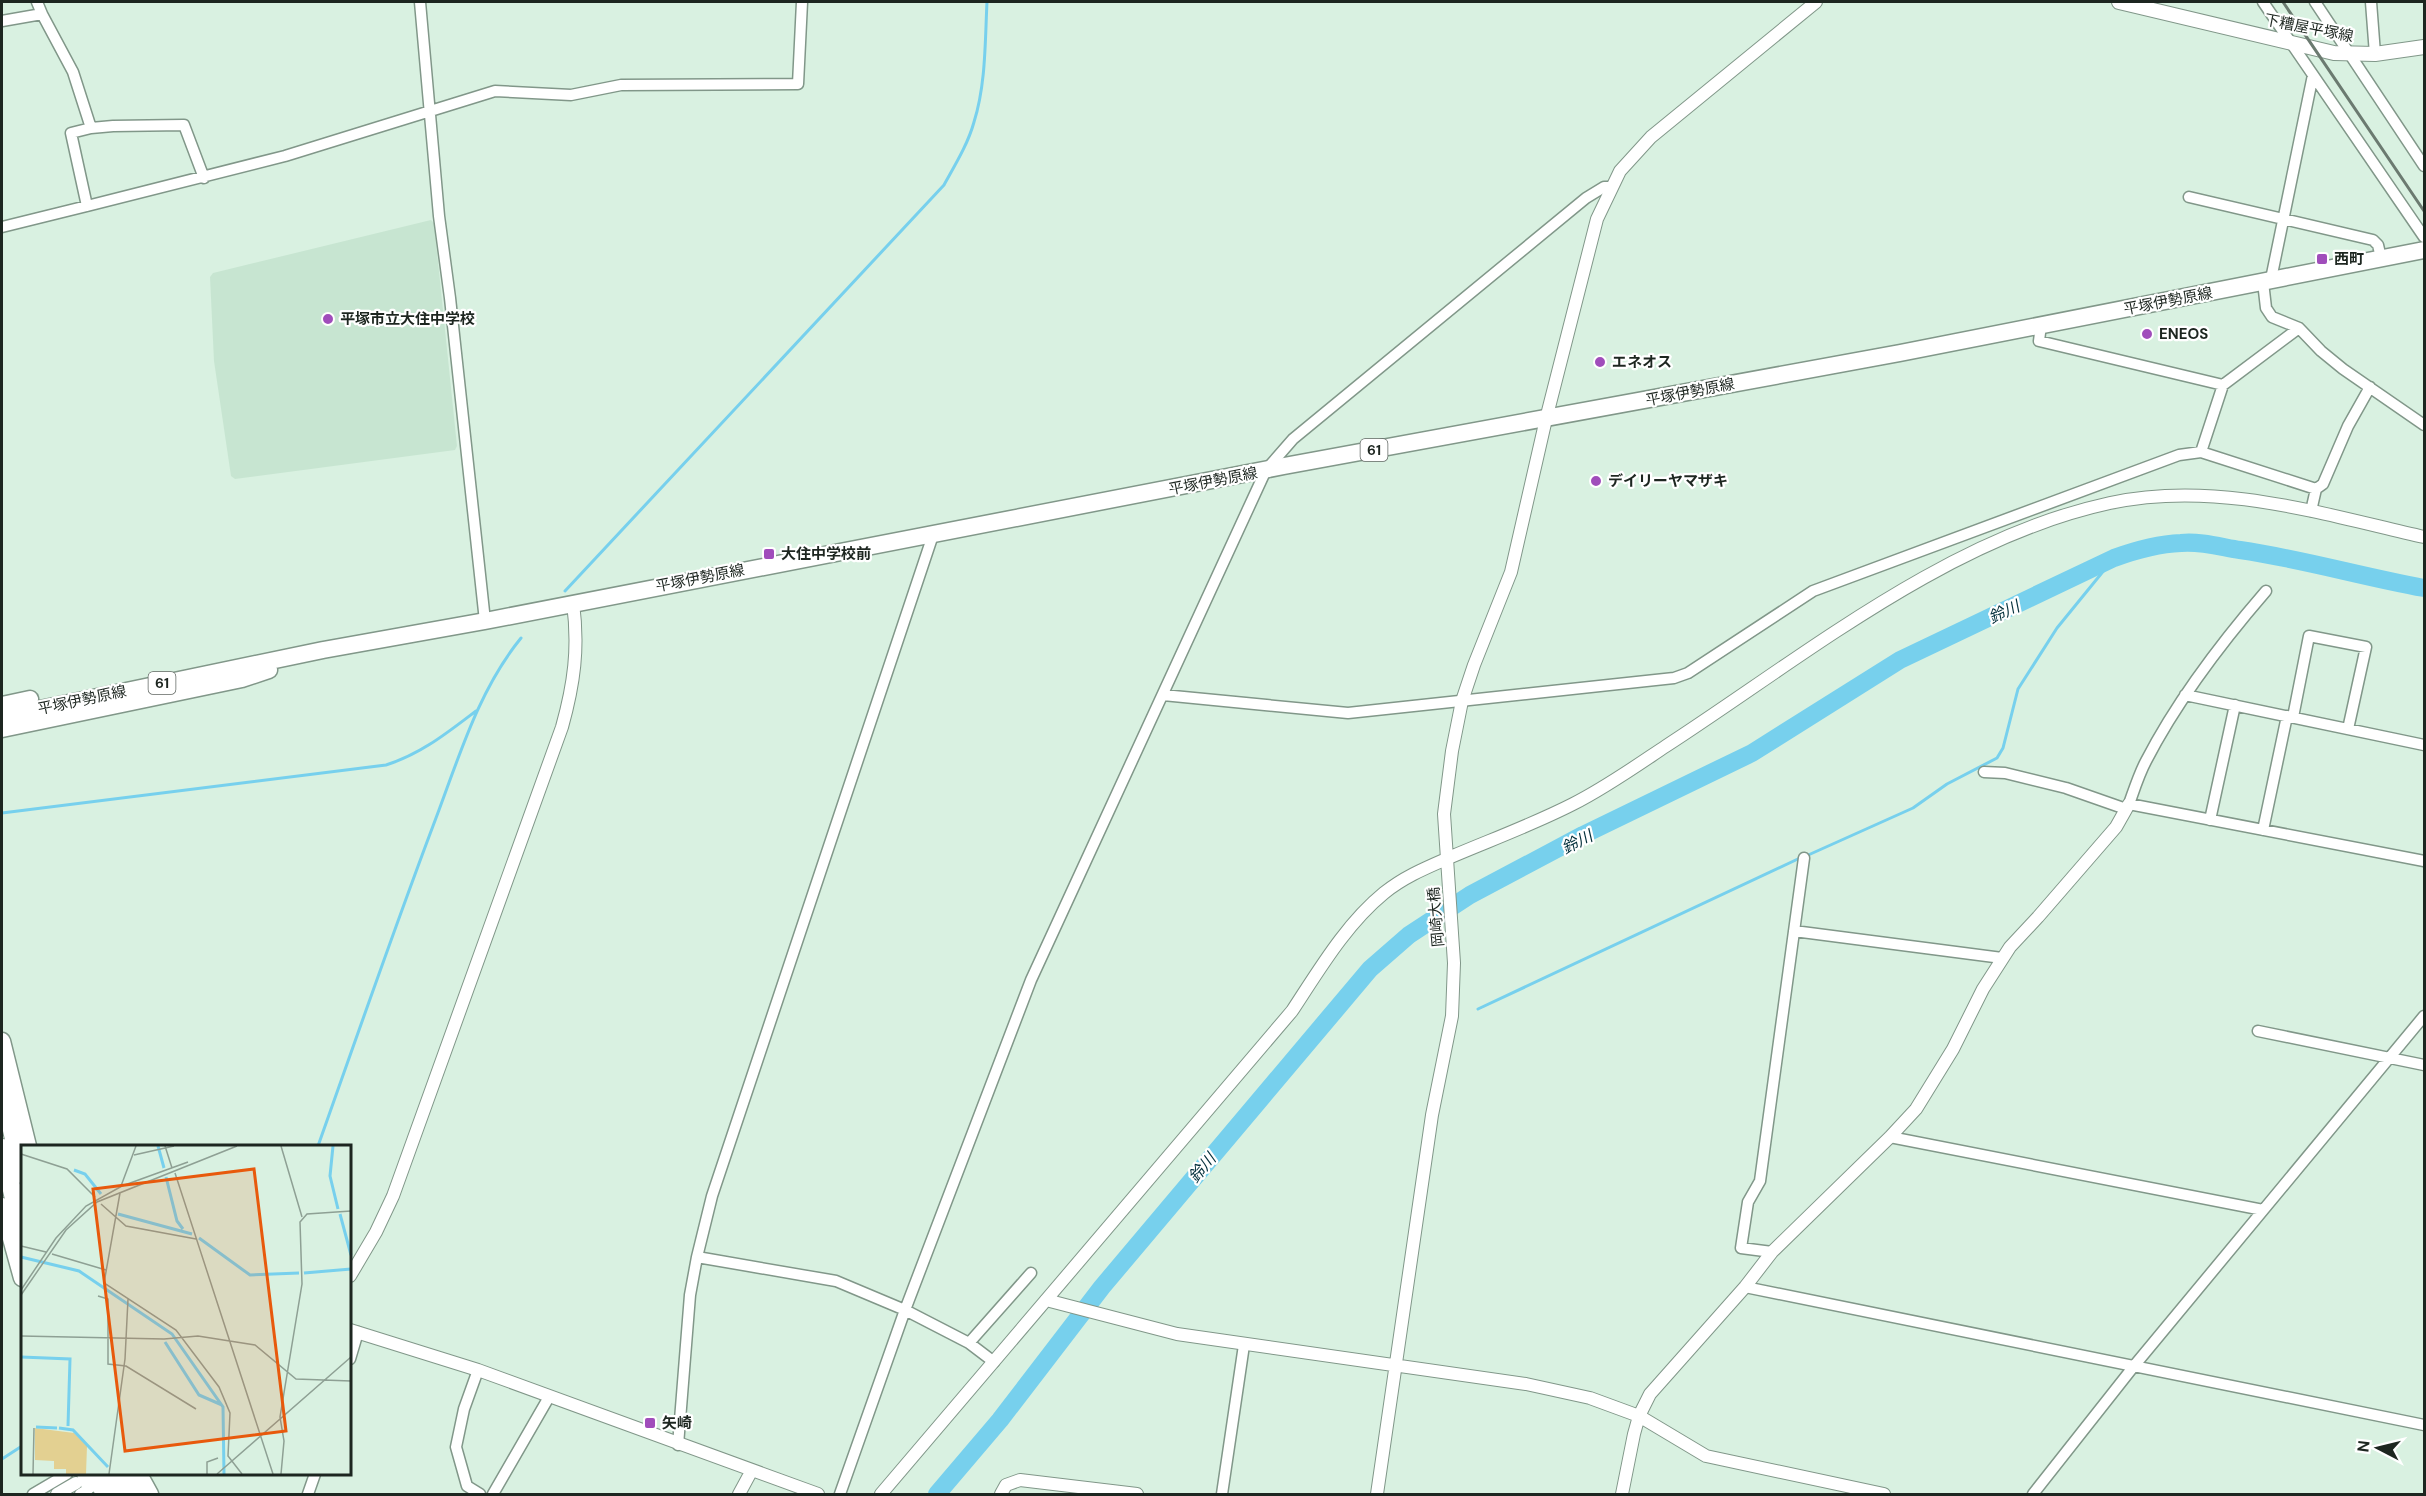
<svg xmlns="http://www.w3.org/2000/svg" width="2426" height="1496" font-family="'DM Sans','Noto Sans JP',sans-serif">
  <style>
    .built { fill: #c7e5d1 }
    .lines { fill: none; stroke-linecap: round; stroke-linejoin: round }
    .stream { stroke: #77d0ed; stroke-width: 3 }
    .river { stroke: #77d0ed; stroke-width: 18 }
    .tertiary-tunnel { stroke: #b3c8ba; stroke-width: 12; stroke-dasharray: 12 6; stroke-linecap: butt }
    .minor-casing { stroke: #819789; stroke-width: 13 }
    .tertiary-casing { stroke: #819789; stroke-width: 14 }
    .secondary-casing { stroke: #819789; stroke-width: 16 }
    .primary-casing { stroke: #819789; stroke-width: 19 }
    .motorway-casing { stroke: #819789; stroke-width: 20 }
    .minor { stroke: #fff; stroke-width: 10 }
    .tertiary { stroke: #fff; stroke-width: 12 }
    .secondary { stroke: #fff; stroke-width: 14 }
    .primary { stroke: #fff; stroke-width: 16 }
    .motorway { stroke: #fff; stroke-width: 18 }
    .rail { stroke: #6b7a70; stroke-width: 3 }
    .poi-dot { fill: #a04dbb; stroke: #fff; stroke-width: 2 }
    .labels { text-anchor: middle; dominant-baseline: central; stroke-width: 4.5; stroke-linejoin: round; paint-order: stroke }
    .shield { fill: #fff; stroke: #616763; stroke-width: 1.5 }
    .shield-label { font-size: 14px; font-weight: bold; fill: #1d2620 }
    .street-label { font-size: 15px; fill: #1d2620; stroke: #fff }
    .poi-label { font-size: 15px; font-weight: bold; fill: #1d2620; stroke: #fff; text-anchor: start }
    .water-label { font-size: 16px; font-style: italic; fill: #032f3b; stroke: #fff }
    .inset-river { fill: none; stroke: #77d0ed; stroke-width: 3 }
    .inset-road { fill: none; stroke: #8ea094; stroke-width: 1.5 }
    .view { fill: #e8590c; fill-opacity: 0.15; stroke: #e8590c; stroke-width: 3 }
    .inset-edge { fill: none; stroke: #1d2620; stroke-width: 3 }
  </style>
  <rect width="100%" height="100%" fill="#d9f1e1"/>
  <!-- built -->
  <path class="built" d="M431,220L434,223L457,446L455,450L235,479L231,476L214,361L210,277L213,273Z"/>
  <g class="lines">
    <!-- stream -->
    <path class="stream" d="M565,591L944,185C955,165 968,144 974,122C986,84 985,41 987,2
      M2,813L386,765C421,754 447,733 476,711
      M1806,856L1913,808L1947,784L1997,758L2003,748L2018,689L2057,628L2114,558
      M1478,1009L1800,858
      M318,1146C356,1039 393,932 433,826C458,761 477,692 521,638
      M2,1459L22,1446"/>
    <!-- river -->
    <path class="river" d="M937,1494L1000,1420L1102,1287L1370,969L1409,935L1470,895L1583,835L1752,753L1900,660L2114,558C2136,550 2158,544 2181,543C2200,541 2221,547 2240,550C2302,559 2363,577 2424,588"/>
    <!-- tertiary-tunnel -->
    <path class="tertiary-tunnel" d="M2,1235L22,1241"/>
    <defs>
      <path id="minor" d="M420,2L439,216L450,298L485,621
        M2263,2L2424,237
        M2315,2L2424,166
        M2371,2L2375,54
        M42,14L73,72L91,128L71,133L87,206L285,156L495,91L571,95L621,85L798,84L802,2
        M2,21L42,14L37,2
        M91,128L113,126L184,125L204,178
        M2189,197L2373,240L2378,245L2381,258
        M2,227L87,206
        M2271,279L2313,75
        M2263,282L2266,308L2272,317L2299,328L2321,351L2343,369L2424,425
        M2041,325L2039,341L2223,385
        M2201,452L2223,385L2299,328
        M2316,489L2323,484L2348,426L2370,387
        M2266,591C2221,643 2178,699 2146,761C2139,774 2134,790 2129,804L2424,861
        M1163,695L1348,713L1674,678L1688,673L1813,591L2179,455L2201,452L2316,489L2311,511
        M2185,695L2424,745
        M2293,717L2309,636L2366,647L2348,729
        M1984,772L2005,773L2066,788L2126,809
        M2210,820L2235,705
        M2263,830L2287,716
        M1794,931L2002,958
        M2258,1031L2424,1065
        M1890,1137L2263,1210
        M1772,1252L1741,1248L1748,1202L1760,1181L1804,858
        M697,1257L836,1281L905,1310L969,1343L994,1362
        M1745,1287L2424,1425
        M969,1343L1031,1273
        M350,1359L358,1332
        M478,1370L464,1409L456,1447L467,1486L480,1494
        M678,1445L690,1295L697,1257L712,1196L933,535
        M82,1474L88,1490
        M33,1494L67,1474
        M80,1494L98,1483
        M308,1494L315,1474
        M493,1494L549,1397
        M840,1494L905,1310L1031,980L1266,470L1293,439L1586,198L1604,187H1611
        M1222,1494L1244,1345
        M2033,1494L2134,1366L2424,1016"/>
      <path id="tertiary" d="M350,1276L376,1232L393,1196L562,727C574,684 579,648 573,603
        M1046,1300L1177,1334L1526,1384L1590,1398L1639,1416L1706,1456L1884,1494
        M350,1330L478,1370L818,1494
        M57,1494L76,1483
        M739,1494L752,1470
        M881,1494L1292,1011C1319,970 1346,924 1384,893C1405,876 1428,867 1453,856C1493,839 1534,824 1573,804C1605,788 1636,766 1666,746C1803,657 1948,538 2110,503C2216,480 2322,514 2424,537
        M1001,1494L1006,1485L1020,1480L1137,1494
        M1377,1494L1432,1115L1452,1016L1454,963L1444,814L1452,751L1462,701L1474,665L1511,572L1546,419L1597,219L1620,171L1651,137L1816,2
        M1622,1494L1634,1434L1639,1416L1650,1394L1745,1287L1772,1252L1890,1137L1916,1109L1953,1049L1983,989L2010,947L2038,917L2116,827L2129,804"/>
      <path id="secondary" d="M2119,2L2334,53L2375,54L2424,47"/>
      <path id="primary" d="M2,705L30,699
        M2,717L323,650L485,621L1284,466L1900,353L2424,250
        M2,729L242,679L269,670
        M2,1041L28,1146
        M2,1206L22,1278
        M94,1474L104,1494
        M139,1474L150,1494"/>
      <path id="motorway" d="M2,1086L22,1174
        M2,1148L22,1232
        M109,1474L120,1494
        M124,1474L135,1494"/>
    </defs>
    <!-- minor casing -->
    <use href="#minor" class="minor-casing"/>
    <!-- tertiary casing -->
    <use href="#tertiary" class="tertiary-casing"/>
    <!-- secondary casing -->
    <use href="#secondary" class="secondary-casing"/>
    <!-- primary casing -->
    <use href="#primary" class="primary-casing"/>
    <!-- motorway casing -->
    <use href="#motorway" class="motorway-casing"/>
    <!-- minor -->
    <use href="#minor" class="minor"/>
    <!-- tertiary -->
    <use href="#tertiary" class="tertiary"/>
    <!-- secondary -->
    <use href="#secondary" class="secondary"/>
    <!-- primary -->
    <use href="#primary" class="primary"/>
    <!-- motorway -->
    <use href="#motorway" class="motorway"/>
    <!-- rail -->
    <path class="rail" d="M2283,2L2424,211"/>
  </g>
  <!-- markers -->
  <g class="poi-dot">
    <rect x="2316" y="253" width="12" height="12" rx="3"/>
    <circle cx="328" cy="319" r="6"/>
    <circle cx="2147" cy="334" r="6"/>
    <circle cx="1600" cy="362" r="6"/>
    <circle cx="1596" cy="481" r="6"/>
    <rect x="763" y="548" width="12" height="12" rx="3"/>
    <rect x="644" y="1417" width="12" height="12" rx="3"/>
  </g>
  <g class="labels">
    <!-- shield labels -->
    <g class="shield">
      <rect x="1360.5" y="439" width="27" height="22" rx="4.5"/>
      <rect x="148.5" y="672" width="27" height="22" rx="4.5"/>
    </g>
    <g class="shield-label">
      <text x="1374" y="450">61</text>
      <text x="162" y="683">61</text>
    </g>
    <!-- street labels -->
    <g class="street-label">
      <text transform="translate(2309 28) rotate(11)">下糟屋平塚線</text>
      <text transform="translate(2168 301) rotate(-11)">平塚伊勢原線</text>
      <text transform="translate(1690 392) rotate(-11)">平塚伊勢原線</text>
      <text transform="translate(1213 481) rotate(-11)">平塚伊勢原線</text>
      <text transform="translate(700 578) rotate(-11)">平塚伊勢原線</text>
      <text transform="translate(82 700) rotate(-12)">平塚伊勢原線</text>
      <text transform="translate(1436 917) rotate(-95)">岡崎大橋</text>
    </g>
    <!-- poi labels -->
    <g class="poi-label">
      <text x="2334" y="259">西町</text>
      <text x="340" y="319">平塚市立大住中学校</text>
      <text x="2159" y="334">ENEOS</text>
      <text x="1612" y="362">エネオス</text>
      <text x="1608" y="481">デイリーヤマザキ</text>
      <text x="781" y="554">大住中学校前</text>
      <text x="662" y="1423">矢崎</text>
    </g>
    <!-- water labels -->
    <g class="water-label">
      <text transform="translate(2004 612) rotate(-25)">鈴川</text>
      <text transform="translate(1577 842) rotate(-27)">鈴川</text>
      <text transform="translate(1202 1168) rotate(-50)">鈴川</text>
    </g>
  </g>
  <!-- overview -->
  <g transform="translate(21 1145)">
    <rect width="330" height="330" fill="#d9f1e1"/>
    <path d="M14,283L53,288L66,301L65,329H45V324H33V316L14,315Z" fill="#e3d091"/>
    <path class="inset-river" d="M137,1L143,23M312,1L309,31L317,64M53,25L64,29L80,49M145,32L156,76L162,84M97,69L171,89M319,69L330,110M178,93L229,130L278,128M0,112L58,126L151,189L202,262L203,329M283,128L330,124M144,197L178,250L201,260M0,212L49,214L47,281M15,282L36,283M38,283L52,285L87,322"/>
    <path class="inset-road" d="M144,1L151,23M260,1L281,72M0,9L46,24L74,52M113,10L153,1M154,28L252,329M100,41L115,1M99,48L83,138L155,185L198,242L209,268L207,311L221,329M80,59L105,81L175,94M0,101L25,107M31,109L85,125M0,145L35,93L65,61L101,41L167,17M0,150L45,85L76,57L216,1M77,151L87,154V219L105,221L175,264M0,191L143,194L177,191L234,200L275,234L330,236M12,329L13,283M88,329L104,214L107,154M186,329V317L197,313M196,329L330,212M260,329L263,296L259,272L281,139L279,77L286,69L330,66"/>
    <path class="view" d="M233,24L265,286L104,306L72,44Z"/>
    <rect width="330" height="330" class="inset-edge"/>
  </g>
  <!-- border -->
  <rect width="2426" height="1496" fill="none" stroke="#1d2620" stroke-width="6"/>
  <!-- north arrow -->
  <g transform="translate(2378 1448) rotate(277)" stroke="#ffffff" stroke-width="4.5" paint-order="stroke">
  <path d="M0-4.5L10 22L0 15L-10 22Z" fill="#1d2620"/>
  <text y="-9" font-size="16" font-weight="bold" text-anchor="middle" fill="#1d2620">N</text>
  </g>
</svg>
